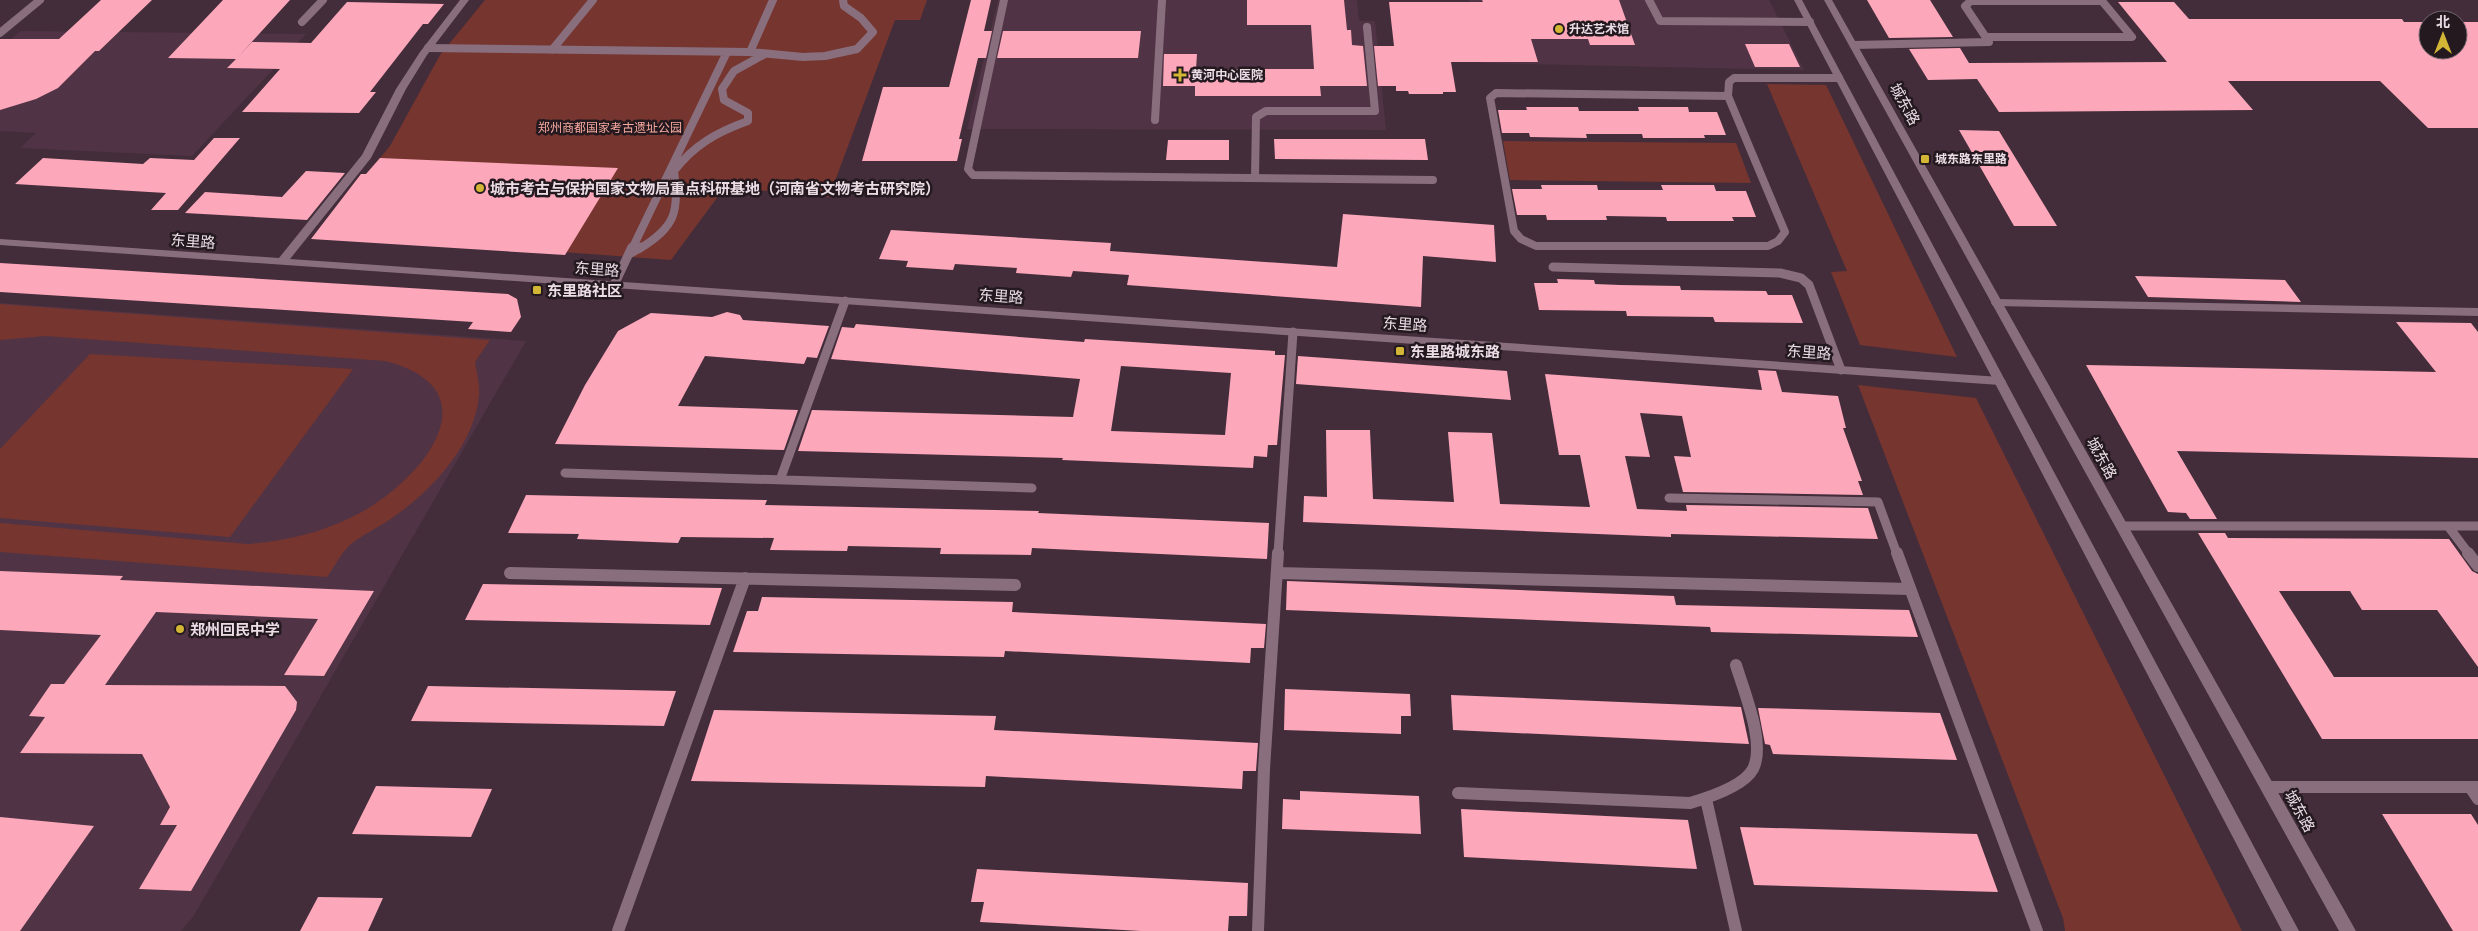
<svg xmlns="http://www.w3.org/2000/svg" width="2478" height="931" font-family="'Public Sans','Noto Sans SC',sans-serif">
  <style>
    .built { fill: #503445 }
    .green { fill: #76352e }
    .building { fill: #fda7bb; fill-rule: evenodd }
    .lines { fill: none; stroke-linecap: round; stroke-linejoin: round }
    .lane-far2 { stroke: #896f7e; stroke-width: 8 }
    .lane-far1 { stroke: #896f7e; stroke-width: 9 }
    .lane { stroke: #896f7e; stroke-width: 12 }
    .street { fill: #896f7e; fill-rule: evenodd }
    .secondary { fill: #896f7e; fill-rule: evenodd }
    .poi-dot { fill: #d3b635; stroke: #23191f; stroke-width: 2 }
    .labels { text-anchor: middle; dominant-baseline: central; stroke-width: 5; stroke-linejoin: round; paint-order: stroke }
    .far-poi-label { font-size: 12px; font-weight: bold; fill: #ecdde5; stroke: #23191f; text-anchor: start }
    .far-park-label { font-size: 12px; fill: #f7a89e; stroke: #23191f }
    .street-label { font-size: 15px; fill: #ecdde5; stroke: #23191f }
    .poi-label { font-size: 15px; font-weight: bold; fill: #ecdde5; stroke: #23191f; text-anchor: start }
  </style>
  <rect width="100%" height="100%" fill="#432d3a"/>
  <!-- built -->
  <path class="built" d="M998,0H1357L1359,21H1375L1386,130L967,129Z
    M1469,0H1769L1804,70L1481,63Z
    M21,31L306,34L192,156L20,148L36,133L0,131V48Z
    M0,303L526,341L193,917L181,931H0Z"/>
  <!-- green -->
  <path class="green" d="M485,0H927L920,20H895L829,197L725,187L671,260L317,234L390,146L440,55Z
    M1767,84L1826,85L1957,357L1860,345L1831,272L1847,271Z
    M1503,141L1736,143L1751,183L1510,180Z
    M0,304L490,340L475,362C477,373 480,384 479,396C474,445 433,489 395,516C383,525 356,538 347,548C339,556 334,568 327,577L0,552V523L248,544C286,541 320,533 354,516C419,484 499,390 385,361L46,336L0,340Z
    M90,354L353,369L230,537L0,518V449Z
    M1858,385L1976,398L2242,931H2065L2063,918Z"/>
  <!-- building -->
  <path class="building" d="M101,0H152L99,51H95L58,88L36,99L0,110V39H59Z
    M223,0H290L237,58L252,42L311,43L347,2L444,4L428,24H423L370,92H376L359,113L242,112L280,69L227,68L236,59L168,58Z
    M971,0H991L984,31H992L986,58H978L959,139H962L957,161H862L883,87H949Z
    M1247,0H1344L1347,30H1351L1352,45L1363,46L1367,86H1320L1321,96H1195V86H1163L1164,54H1197L1196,69H1314L1311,25H1247Z
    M1482,0H1619L1635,45H1590L1588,39H1531L1538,62H1451L1456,92H1443V94H1409L1408,91H1396V86H1378L1374,46H1394L1389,2H1483Z
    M1867,0H1930L1953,37L1889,38Z
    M2118,2H2174L2189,19H2402L2404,22H2428V50H2458V22H2478V128H2428L2380,81H2228L2253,110L1999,112L1977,79L1928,80L1909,49L1960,48L1969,63L2167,62Z
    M1003,31H1141L1138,58H997Z
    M1745,44H1789L1800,67H1755Z
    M1526,107H1578L1579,111H1639L1638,107H1688L1689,112H1717L1726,135H1704L1705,138H1643L1642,134H1586L1587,138L1530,137L1529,133H1502L1498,110H1527Z
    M1959,130L1999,131L2057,226H2014Z
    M214,138H240L178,210H151L166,193L15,184L43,158L143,164L150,158L194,160Z
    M1274,139H1425L1428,160L1275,159Z
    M1168,140H1229V160H1166Z
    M380,158L618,168L565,255L311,239L361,174H366Z
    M306,171L345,173L307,220L185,213L205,192L282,197Z
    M1541,185H1597L1598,190H1663L1661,185H1714L1716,191H1746L1756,217H1732L1734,221H1667L1666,217L1606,216L1607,220H1547L1546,215H1517L1512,189H1542Z
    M1343,214L1494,225L1496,262L1423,256L1421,307L1127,285L1129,275L1073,271L1071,277L1016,273L1017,268L955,264L953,270L906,267L908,261L879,259L891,230L1111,243L1110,251L1337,267Z
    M0,263L508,294L517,299L521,317L511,332L468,329L473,322L0,292Z
    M2135,276L2285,280L2301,302L2148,297Z
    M1557,279L1594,280L1595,284L1620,285L1680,286L1681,290L1766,291L1768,295H1792L1803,323L1715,322L1713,317L1627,316L1626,311L1539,310L1534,283H1558Z
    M727,312L740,315L743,320L829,326L817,358L807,357L804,364L705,356L678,406L798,410L784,450L555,444L585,385L618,331L651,313L712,317Z
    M2396,322L2471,323L2478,332V458L2177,451L2217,519H2190L2186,513L2168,512L2086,365L2436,372Z
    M856,324L1084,342L1085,339L1275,351V355H1285L1277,445H1268L1267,457L1254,456L1253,468L1062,460L1063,458L798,451L812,410L1073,417L1080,379L831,359L842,327L854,328ZM1121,366L1231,373L1225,435L1111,431Z
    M1298,356L1507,371L1511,400L1296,384Z
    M1758,370L1776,371L1782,392L1838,396L1846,428H1843L1862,481H1858L1863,495L1683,492L1674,456L1691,457L1682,416L1640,413L1650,457L1625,456L1637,509L1687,511L1686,505L1868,508L1878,539L1671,534V537L1303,522L1304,496L1327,497L1326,430H1370L1373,499L1454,502L1448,432L1492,433L1500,504L1590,507L1580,455H1559L1545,374L1762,390Z
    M526,495L767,500L765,505L1039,511L1038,513L1269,523L1267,559L1032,548L1031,555L940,554L941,548L848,546L847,551L770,550L774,538L681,537L678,543L577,539L579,534L508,533Z
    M2198,533H2225L2228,538L2449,539L2472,571L2478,574V667L2437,610H2362L2350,591H2279L2334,677H2478V739H2322Z
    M0,571L123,576L120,580L374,591L324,676L284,675L318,619L156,612L105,685L285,686L297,702L296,710L191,891L139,889L177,825H160L170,807L142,754L20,753L45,717L29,716L51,684H64L101,635L0,630Z
    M1287,581L1674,596L1676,605L1909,610L1918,637L1711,632L1710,627L1286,610Z
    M483,584L722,588L710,625L465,620Z
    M762,597L1013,602L1012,612L1266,624L1264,648H1251L1250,663L1005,651L1004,657L733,652L747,611H758Z
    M428,686L676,691L664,726L411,721Z
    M1285,689L1410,694L1411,716H1401V734L1284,730Z
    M1451,695L1741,707L1749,744L1453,730Z
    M1758,708L1940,713L1957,760L1773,754L1770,745L1765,744Z
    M714,710L996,716L994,730L1258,743L1256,771H1243L1242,789L986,776L985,787L691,781Z
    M376,786L492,789L471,837L352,834Z
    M1300,791L1419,796L1421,834L1282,829L1283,799L1300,800Z
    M1461,809L1688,820L1697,869L1464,857Z
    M2382,814H2471L2478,825V931H2453Z
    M0,817L94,826L20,931H0Z
    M1740,827L1977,834L1998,892L1754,885Z
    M977,869L1248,883L1247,916H1229L1228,931H1141L980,922L984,902H971Z
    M318,897L383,898L368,931H300Z"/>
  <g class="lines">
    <!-- lane-far2 -->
    <path class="lane-far2" d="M1004,0L968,169L973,175L1433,180
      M1649,0L1660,21L1810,22
      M302,22L323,0
      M0,33L40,0
      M1854,45L1989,42L1965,6L1971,1H2102L2132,37H1986
      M428,48L750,52L803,57L825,56L857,49L873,32L861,18L844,6L843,0
      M552,50L593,0
      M750,52L773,0
      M1496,93L1728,96L1785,232L1778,241L1768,246H1536L1521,239L1514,231L1490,98Z
      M1728,96L1729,82L1734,78H1839
      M1155,120L1162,0
      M1255,178L1256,117L1266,111H1375L1367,27
      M632,249L727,52
      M639,249C676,227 679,212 674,171C694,145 717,132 748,121V113L724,100L722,89L734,71L765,54"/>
    <!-- lane-far1 -->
    <path class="lane-far1" d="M629,254L641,247
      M1553,267L1780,273L1801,278L1809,285L1841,370
      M614,285L632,247
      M565,473L1032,488
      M780,480L845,301
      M1669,498L1878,502L1897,554
      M2121,526H2478
      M2448,526L2469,554
      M1278,554L1293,332"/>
    <!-- lane -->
    <path class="lane" d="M1897,553L2037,931
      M2468,553L2478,566
      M510,573L1015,585
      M1277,573L1909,589
      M2267,787H2478
      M2470,787L2478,799
      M1458,793L1690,803C1707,798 1744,786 1753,769C1766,743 1744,692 1736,665
      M1706,799L1736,931
      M618,931L745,578
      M1258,931L1264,769L1278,553"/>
    <!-- street -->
    <path class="street" d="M460,0H469L427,55L406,89L371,158L290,259L2000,377L2006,381L2000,385L0,245V239L279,258L362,155L396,89L420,52Z
      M1997,299L2478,308V316L1993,306L1991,303L1993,300Z"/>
    <!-- secondary -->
    <path class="secondary" d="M1794,0H1802L2299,931H2282Z
      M1824,0H1832L2356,931H2339Z"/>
  </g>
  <!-- markers -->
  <g class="poi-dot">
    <circle cx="1559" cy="29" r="5"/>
    <path d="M1177.5 67.5h5v5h5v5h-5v5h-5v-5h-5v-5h5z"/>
    <rect x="1920" y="154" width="10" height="10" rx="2.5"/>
    <circle cx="480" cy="188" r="5"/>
    <rect x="532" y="285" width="10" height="10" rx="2.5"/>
    <rect x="1395" y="346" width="10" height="10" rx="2.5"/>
    <circle cx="180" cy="629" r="5"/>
  </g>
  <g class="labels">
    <!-- far-poi labels -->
    <g class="far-poi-label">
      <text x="1569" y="29">升达艺术馆</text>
      <text x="1191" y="75">黄河中心医院</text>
      <text x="1935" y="159">城东路东里路</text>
    </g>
    <!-- far-park labels -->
    <g class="far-park-label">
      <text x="610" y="128">郑州商都国家考古遗址公园</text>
    </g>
    <!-- street labels -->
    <g class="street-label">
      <text transform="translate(1905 104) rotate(61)">城东路</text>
      <text transform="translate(193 241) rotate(4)">东里路</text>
      <text transform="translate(597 269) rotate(4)">东里路</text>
      <text transform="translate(1001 296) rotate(4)">东里路</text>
      <text transform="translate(1405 324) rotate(4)">东里路</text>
      <text transform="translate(1809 352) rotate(4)">东里路</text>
      <text transform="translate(2102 458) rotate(61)">城东路</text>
      <text transform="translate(2300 811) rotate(61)">城东路</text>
    </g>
    <!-- poi labels -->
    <g class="poi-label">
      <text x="490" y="188">城市考古与保护国家文物局重点科研基地（河南省文物考古研究院）</text>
      <text x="547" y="290">东里路社区</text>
      <text x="1410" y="351">东里路城东路</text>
      <text x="190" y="629">郑州回民中学</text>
    </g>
  </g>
  <!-- north arrow -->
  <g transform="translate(2443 35)"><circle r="24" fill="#23191f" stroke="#73676e"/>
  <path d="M0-4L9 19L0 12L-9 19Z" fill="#d3b635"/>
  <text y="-8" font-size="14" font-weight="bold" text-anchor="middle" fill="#ecdde5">北</text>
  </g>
</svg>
